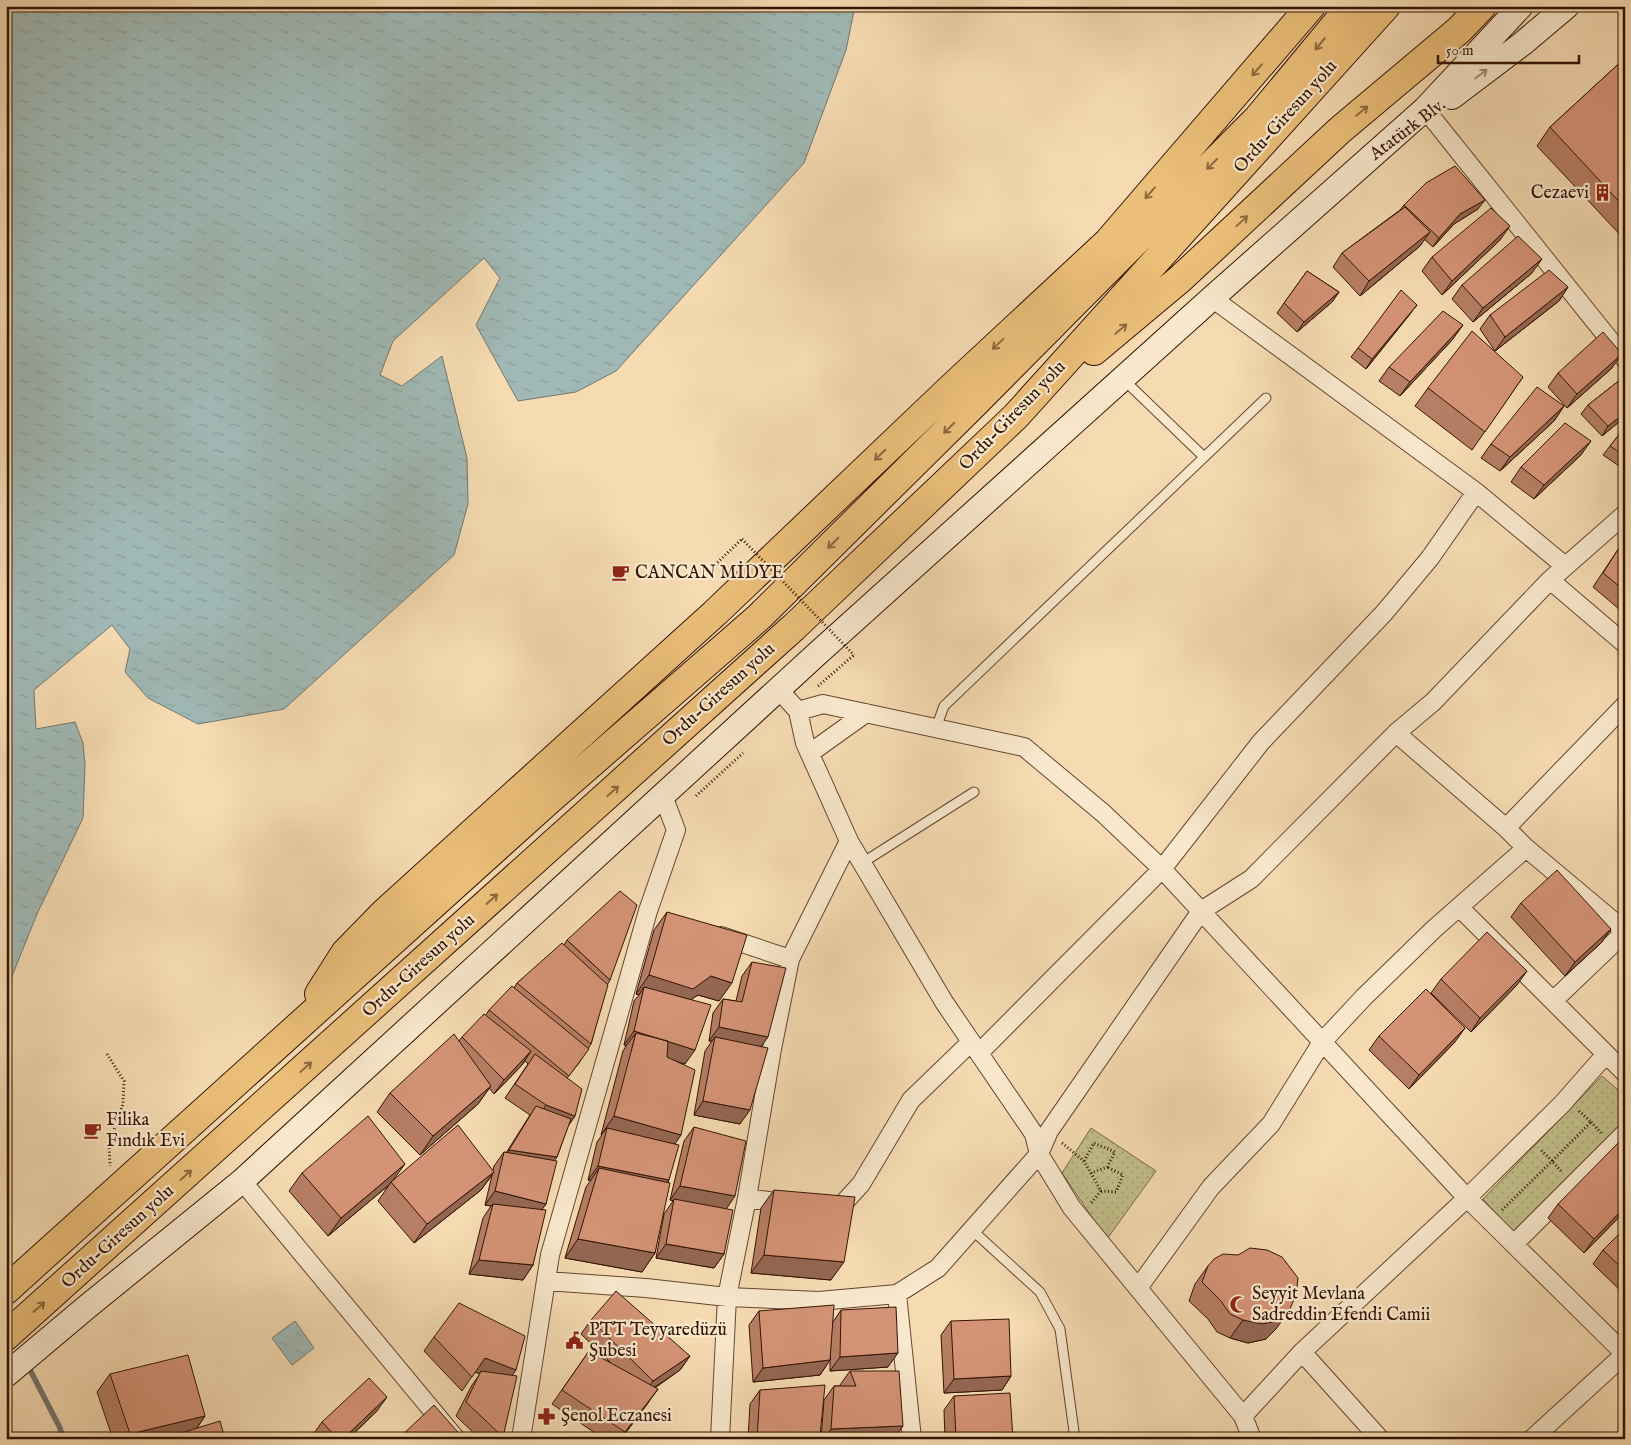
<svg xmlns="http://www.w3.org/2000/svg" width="1631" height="1445" font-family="'IM FELL English',serif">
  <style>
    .park { fill: url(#park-dots); stroke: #7a6946 }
    .water { fill: url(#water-ripples); stroke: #74776f }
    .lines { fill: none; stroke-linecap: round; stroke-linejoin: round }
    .stream { stroke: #74776f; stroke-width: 5.5 }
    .lane-casing { stroke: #644630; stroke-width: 11 }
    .street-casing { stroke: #644630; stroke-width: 20 }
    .secondary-casing { stroke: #331404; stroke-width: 26 }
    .highway-casing { stroke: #331404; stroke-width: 30 }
    .path { stroke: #331404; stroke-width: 3; stroke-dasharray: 1 2.5; stroke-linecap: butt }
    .lane { stroke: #f9e8cd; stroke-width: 9 }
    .street { stroke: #f9e8cd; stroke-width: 18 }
    .secondary { stroke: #f9e8cd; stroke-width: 24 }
    .highway { stroke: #ebbe79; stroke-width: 28 }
    .path-bridge { stroke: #331404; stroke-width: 3; stroke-dasharray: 1 2.5; stroke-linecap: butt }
    .wall { fill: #b67e65; stroke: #331404 }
    .shaded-wall { fill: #946753; stroke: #331404 }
    .building { fill: #d49376; stroke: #331404 }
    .oneway { stroke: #8f693e }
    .oneway2 { stroke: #a08973 }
    .labels { text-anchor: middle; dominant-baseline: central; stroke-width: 4.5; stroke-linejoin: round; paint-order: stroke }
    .street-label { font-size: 18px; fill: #331404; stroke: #f9e8cd }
    .poi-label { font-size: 18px; fill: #331404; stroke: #f9e8cd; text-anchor: start }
  </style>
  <defs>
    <pattern id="park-dots" width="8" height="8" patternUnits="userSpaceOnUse" patternTransform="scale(1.25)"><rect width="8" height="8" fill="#c1be89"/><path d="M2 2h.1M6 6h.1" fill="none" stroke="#a6a275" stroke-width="1.8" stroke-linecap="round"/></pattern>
    <pattern id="water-ripples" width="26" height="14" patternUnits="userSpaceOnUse" patternTransform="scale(1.25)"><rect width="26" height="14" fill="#a0b9b6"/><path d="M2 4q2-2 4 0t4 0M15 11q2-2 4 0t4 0" fill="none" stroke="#8a9e9b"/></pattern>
  </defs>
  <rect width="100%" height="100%" fill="#f6dbb2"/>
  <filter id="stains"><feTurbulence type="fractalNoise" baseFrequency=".004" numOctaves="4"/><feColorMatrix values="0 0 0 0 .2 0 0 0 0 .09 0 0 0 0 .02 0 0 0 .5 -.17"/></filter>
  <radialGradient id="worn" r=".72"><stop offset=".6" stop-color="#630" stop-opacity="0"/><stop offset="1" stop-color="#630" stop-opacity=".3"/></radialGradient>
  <!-- park -->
  <path class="park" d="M1602,1076L1625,1096V1125L1515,1234L1483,1199Z
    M1091,1128L1156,1171L1107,1239L1062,1173Z"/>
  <!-- water -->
  <path class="water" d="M6,6H855L846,50L804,163L616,371L576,392L518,401L476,325L500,278L484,258L393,341L380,375L402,386L442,356L467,458L468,504L454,555L284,709L198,724L148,698L125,672L130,649L112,625L34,690L36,729L75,722L83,743L85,765L83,818L37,914L6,991Z
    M295,1321L314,1348L292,1365L272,1338Z"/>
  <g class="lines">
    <!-- stream -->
    <path class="stream" d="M27,1364L60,1428L63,1439"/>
    <defs>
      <path id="lane" d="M1123,379L1204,457
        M936,728L944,706L1266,398
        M862,863L974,792
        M972,1230L1040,1292L1060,1329L1075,1439"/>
      <path id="street" d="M1429,114L1625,359
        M1212,298L1476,492L1565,566
        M1550,580L1625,644
        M779,690L798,711L805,743L849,841L944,1002L1034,1134L1039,1154L1072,1208L1243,1416L1252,1439
        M798,711L823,704L1024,747L1103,813L1162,869L1467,1198L1625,1354L1532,1439
        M1396,733L1506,828
        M810,753L866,713
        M1526,848L1625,931
        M1459,907L1625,1073
        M721,936L790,959
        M1553,1001L1625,932
        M979,1053L1162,869L1261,742L1384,613L1430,558L1476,492
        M242,1181L456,1439
        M747,1198L789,1204
        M832,1207H840L861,1184L911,1100L971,1042
        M1514,1244L1625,1133
        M546,1281L646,1288L727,1297L819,1301L897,1294L938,1268L1039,1154L1049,1131L1201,911L1251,879L1396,733L1433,702L1550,580L1625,514
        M1138,1288L1211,1187L1271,1124L1322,1042L1364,997L1434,929L1526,848L1506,828L1625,705
        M897,1294L912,1439
        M1302,1352L1380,1439
        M1243,1416L1302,1352L1467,1198L1563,1103L1606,1054
        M521,1439L550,1255L648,911L676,830L663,796
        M720,1439L727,1297L747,1198L772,1049L790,959L849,841"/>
      <path id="secondary" d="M1452,97L1522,44L1567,6
        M6,1375L88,1306L242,1181L818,653L1212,298L1425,109L1521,6"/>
      <path id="highway" d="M1094,351L1180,279L1340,130L1459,30L1482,6
        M319,994L345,953L385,912L715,613L951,388L1108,242L1311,6
        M6,1290L549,800L759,617L974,404L1258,118L1351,6
        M6,1336L794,627L1016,416L1386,6"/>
    </defs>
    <!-- lane casing -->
    <use href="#lane" class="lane-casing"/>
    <!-- street casing -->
    <use href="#street" class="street-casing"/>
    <!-- secondary casing -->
    <use href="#secondary" class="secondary-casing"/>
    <!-- highway casing -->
    <use href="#highway" class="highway-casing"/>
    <!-- path -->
    <path class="path" d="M719,565L717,563L742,539
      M818,686L854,655
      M696,796L743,753
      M107,1054L124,1081L123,1104L109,1144L110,1166
      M1591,1122L1601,1133
      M1062,1143L1084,1161L1101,1191L1091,1203
      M1084,1161L1094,1143L1115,1152L1107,1167L1091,1173
      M1561,1171L1552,1161L1591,1122L1578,1110
      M1101,1191L1116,1192L1123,1175L1107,1167
      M1502,1210L1552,1161L1541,1150"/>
    <!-- lane -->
    <use href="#lane" class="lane"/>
    <!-- street -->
    <use href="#street" class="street"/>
    <!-- secondary -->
    <use href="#secondary" class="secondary"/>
    <!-- highway -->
    <use href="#highway" class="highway"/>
    <!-- path-bridge -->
    <path class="path-bridge" d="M742,539L854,655"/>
  </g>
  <!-- wall -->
  <path class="wall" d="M1625,58V240L1537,146L1550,127Z
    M1404,205L1478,209L1454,224L1433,247L1424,239L1420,246L1360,296L1333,267L1342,253L1400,210Z
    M1500,240L1442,295L1422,271L1432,257Z
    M1307,271L1339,292L1332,302L1297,332L1277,313Z
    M1532,273L1473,322L1452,299L1462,285Z
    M1568,287L1559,301L1495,351L1480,329L1490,315Z
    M1410,314L1366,369L1351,357L1358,348Z
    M1453,339L1400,396L1379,381L1389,367Z
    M1612,368L1567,408L1548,387L1558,373Z
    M1625,376V417L1602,436L1581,414L1588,405Z
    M1523,377L1472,450L1415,406L1428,388Z
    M1564,406L1554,421L1500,471L1481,458L1491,444Z
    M1625,427V470L1603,455Z
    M1581,455L1534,499L1511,482L1521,467Z
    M1619,548L1625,553V614L1593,587Z
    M1521,903L1611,929L1601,943L1565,976L1511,917Z
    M667,912L719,1001L698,995L690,1000L685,1064L677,1062L675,1144L655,1253L642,1272L565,1258L586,1187L591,1180H588L597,1142L602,1135H601L623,1051L626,1046L624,1045L634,1001L639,995L636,994L654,930Z
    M567,940L610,980L607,985L591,1044L579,1063L567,1078L575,1116L568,1126L557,1157L554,1160L546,1204L542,1209L533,1265L523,1280L469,1274L483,1218L491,1206L485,1205L492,1175L481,1190L414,1243L378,1201L389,1185L328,1236L289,1191L302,1173L394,1180L493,1170L494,1166L504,1152L506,1153L530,1115L505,1098L528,1064L525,1061L522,1065L494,1094L489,1088L478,1104L420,1155L377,1112L390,1093L459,1041L462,1037L486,1015L489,1010L514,988L517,983L564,945Z
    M752,962L761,1046L740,1124L694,1115L705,1051L712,1041H709L713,1013L723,999L736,1001L742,976Z
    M1441,979L1517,985L1471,1032L1431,993Z
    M1379,1036L1455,1042L1409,1089L1369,1050Z
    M694,1127L726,1209L724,1254L714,1268L656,1258L664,1214L673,1201L670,1200L684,1141Z
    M1625,1139V1211L1584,1253L1548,1218L1558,1204Z
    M774,1190L831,1280L751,1273L761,1208Z
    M1625,1228V1295L1593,1264L1603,1250Z
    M1208,1266L1276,1329L1266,1339L1248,1343L1230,1338L1217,1332L1208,1319L1189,1301L1195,1284Z
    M841,1310L888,1367L830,1371V1356V1360L820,1375L753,1382L749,1325L759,1311L833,1322Z
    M591,1320L690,1356L680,1370L655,1388L648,1403L621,1439H604L552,1404L589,1351L611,1363L581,1334Z
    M951,1321L1011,1376L1002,1390L944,1393L941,1335Z
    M434,1337L513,1375L503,1437L502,1439H480L456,1416L472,1385L480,1374L475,1372L462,1391L424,1351Z
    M850,1371L894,1439H821L824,1400L834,1386H840V1385Z
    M110,1374L205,1416L197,1428L225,1439H113L97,1392Z
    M760,1390L820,1436L818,1439H748L750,1404Z
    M954,1396L1013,1439H945L944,1410Z
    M377,1411L348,1439H314L312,1436L322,1422Z"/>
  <!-- shaded-wall -->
  <path class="shaded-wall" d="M1485,200L1478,209L1454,224L1433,247L1439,238L1460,214Z
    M1510,226L1500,240L1442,295L1452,281Z
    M1430,232L1420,246L1360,296L1369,281Z
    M1542,259L1532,273L1473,322L1483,308Z
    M1568,287L1559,301L1495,351L1505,337Z
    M1339,292L1332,302L1297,332L1304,322Z
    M1417,305L1410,314L1366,369L1372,359Z
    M1463,325L1453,339L1400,396L1410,382Z
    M1622,354L1612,368L1567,408L1577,394Z
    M1564,406L1554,421L1500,471L1510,457Z
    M1625,413V417L1602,436L1608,426Z
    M1591,441L1581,455L1534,499L1544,485Z
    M1611,929L1601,943L1565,976L1575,962Z
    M1527,971L1517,985L1471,1032L1480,1018Z
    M649,975L711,976L732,983L719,1001L698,995L680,1007L644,987L639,995L636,994Z
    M719,1027L768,1037L758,1051L715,1037L712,1041H709Z
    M1465,1028L1455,1042L1409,1089L1419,1075Z
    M634,1031L695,1050L685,1064L632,1048L636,1033L626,1046L624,1045Z
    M531,1051L522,1065L494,1094L504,1080Z
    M491,1086L478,1104L420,1155L433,1136Z
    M703,1101L750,1110L740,1124L694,1115Z
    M546,1105L575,1116L565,1130L537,1119Z
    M614,1116L681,1135L668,1154L607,1128L601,1135Z
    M509,1150L557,1157L547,1171L502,1160Z
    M405,1164L391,1183V1182L389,1185L328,1236L341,1218Z
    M598,1166L669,1180L659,1195L599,1168L591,1180H588Z
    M494,1172L481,1190L414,1243L427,1224Z
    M680,1186L735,1196L725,1211L670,1200Z
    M495,1191L546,1204L536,1218L493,1204L491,1206L485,1205Z
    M1625,1207V1211L1584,1253L1594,1239Z
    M578,1239L655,1253L642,1272L565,1258Z
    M666,1244L724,1254L714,1268L656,1258Z
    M764,1255L844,1262L831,1280L751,1273Z
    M479,1260L533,1265L523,1280L469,1274Z
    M1289,1311L1276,1329L1266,1339L1248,1343L1230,1338L1243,1320Z
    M898,1353L888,1367L830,1371L840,1357Z
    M690,1356L680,1370L643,1395L653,1381Z
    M485,1358L516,1370L506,1385L481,1371L480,1374L475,1372Z
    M830,1360L820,1375L753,1382L763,1368Z
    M1011,1376L1002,1390L944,1393L954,1379Z
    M658,1389L648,1403L621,1439L625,1432Z
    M387,1397L377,1411L348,1439H343Z
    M205,1416L192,1435L177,1439H127L130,1434Z
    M903,1426L894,1439H824L831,1429Z
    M820,1436L818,1439H757V1438Z"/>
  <!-- building -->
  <path class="building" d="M1625,58V208L1550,127Z
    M1455,166L1485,200L1460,214L1439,238L1404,205L1426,183Z
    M1405,207L1430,232L1369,281L1342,253Z
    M1491,208L1510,226L1452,281L1432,257Z
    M1518,236L1542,259L1483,308L1462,285Z
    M1549,270L1568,287L1505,337L1490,315Z
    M1307,271L1339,292L1304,322L1284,303Z
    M1401,290L1417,305L1372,359L1358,348Z
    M1443,311L1463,325L1410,382L1389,367Z
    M1472,331L1523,377L1485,432L1428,388Z
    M1603,332L1622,354L1577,394L1558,373Z
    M1625,376V413L1608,426L1588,405Z
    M1537,387L1564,406L1510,457L1491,444Z
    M1565,423L1591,441L1544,485L1521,467Z
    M1625,427V456L1610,446Z
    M1619,548L1625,553V591L1603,573Z
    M1557,870L1611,929L1575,962L1521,903Z
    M620,891L637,905L610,980L567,940Z
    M667,912L747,935L732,983L711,976L693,989L649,975Z
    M1487,932L1527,971L1480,1018L1441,979Z
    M562,943L608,985L591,1044L517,983Z
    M752,962L786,968L768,1037L719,1027L723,999L742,1002Z
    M512,986L589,1049L569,1076L489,1010Z
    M644,987L711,1005L695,1050L634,1031Z
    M1426,989L1465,1028L1419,1075L1379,1036Z
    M484,1014L531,1051L504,1080L462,1037Z
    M636,1033L668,1041L667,1057L695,1070L681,1135L614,1116Z
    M454,1034L491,1086L433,1136L390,1093Z
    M715,1037L768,1048L750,1110L703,1101Z
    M535,1054L582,1089L575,1116L546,1105L515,1084Z
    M536,1106L571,1119L557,1157L509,1150Z
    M368,1116L405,1164L341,1218L302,1173Z
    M458,1125L494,1172L427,1224L391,1182Z
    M694,1127L746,1141L735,1196L680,1186Z
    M607,1128L679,1145L669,1180L598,1166Z
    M1623,1138L1625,1139V1207L1594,1239L1558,1204Z
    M504,1152L557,1161L546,1204L495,1191Z
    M599,1168L670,1183L655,1253L578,1239Z
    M774,1190L855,1197L844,1262L764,1255Z
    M674,1199L733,1210L724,1254L666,1244Z
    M493,1204L546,1210L533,1265L479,1260Z
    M1625,1228V1271L1603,1250Z
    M1250,1248L1267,1250L1282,1257L1298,1278L1296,1295L1289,1311L1279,1321L1261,1324L1243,1320L1230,1314L1221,1301L1202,1282L1208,1266L1214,1259L1223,1254L1238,1255Z
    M616,1291L690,1356L653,1381L591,1320Z
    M459,1303L525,1336L516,1370L485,1358L472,1377L434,1337Z
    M834,1305L830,1360L763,1368L759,1311Z
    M896,1307L898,1353L840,1357L841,1310Z
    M1009,1319L1011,1376L954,1379L951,1321Z
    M589,1351L658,1389L625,1432L562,1390Z
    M188,1355L205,1416L130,1434L110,1374Z
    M481,1371L517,1376L503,1437L466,1402Z
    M850,1371H899L903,1426L831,1429L834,1386H856Z
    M369,1378L387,1397L343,1439H338L322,1422Z
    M825,1385L820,1436L757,1438L760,1390Z
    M1010,1393L1013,1439H956L954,1396Z
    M434,1405L464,1439H398Z
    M220,1421L225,1439H162Z"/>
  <!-- one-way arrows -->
  <defs><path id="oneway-shaft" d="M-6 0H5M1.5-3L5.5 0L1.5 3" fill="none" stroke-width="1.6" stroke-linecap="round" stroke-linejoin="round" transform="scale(1.25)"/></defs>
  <g class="oneway">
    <use href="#oneway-shaft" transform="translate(1320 44) rotate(130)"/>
    <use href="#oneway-shaft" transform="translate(1257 70) rotate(131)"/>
    <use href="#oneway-shaft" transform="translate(1362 111) rotate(-40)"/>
    <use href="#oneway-shaft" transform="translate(1212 164) rotate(135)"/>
    <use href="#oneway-shaft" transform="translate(1150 193) rotate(131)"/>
    <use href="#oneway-shaft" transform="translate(1242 221) rotate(-43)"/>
    <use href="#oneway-shaft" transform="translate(1121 329) rotate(-40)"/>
    <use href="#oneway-shaft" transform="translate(998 344) rotate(137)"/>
    <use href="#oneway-shaft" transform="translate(949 428) rotate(135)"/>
    <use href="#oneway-shaft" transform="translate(880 455) rotate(136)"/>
    <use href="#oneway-shaft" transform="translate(833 543) rotate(135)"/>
    <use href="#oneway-shaft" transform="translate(613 791) rotate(-42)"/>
    <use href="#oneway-shaft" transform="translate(492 899) rotate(-42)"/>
    <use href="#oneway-shaft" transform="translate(306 1067) rotate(-42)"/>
    <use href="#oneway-shaft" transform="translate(186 1175) rotate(-42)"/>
    <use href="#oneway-shaft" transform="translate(39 1307) rotate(-41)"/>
  </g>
  <use class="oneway2" href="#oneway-shaft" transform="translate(1481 74) rotate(-37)"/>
  <!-- icons -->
  <defs>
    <symbol id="building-bare" viewBox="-9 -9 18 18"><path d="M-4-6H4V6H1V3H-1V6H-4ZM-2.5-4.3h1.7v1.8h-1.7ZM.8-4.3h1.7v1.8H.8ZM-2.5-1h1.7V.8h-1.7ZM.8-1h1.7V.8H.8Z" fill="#8f2418" stroke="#f9e8cd" stroke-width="2.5" paint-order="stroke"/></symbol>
    <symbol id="cafe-bare" viewBox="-9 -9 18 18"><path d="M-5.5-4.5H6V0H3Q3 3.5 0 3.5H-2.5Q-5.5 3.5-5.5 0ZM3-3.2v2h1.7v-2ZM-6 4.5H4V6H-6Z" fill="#8f2418" stroke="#f9e8cd" stroke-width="2.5" paint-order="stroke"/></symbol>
    <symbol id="mosque-bare" viewBox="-9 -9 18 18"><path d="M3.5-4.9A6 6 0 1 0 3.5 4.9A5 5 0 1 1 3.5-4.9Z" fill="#8f2418" stroke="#f9e8cd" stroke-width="2.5" paint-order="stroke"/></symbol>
    <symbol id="civic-bare" viewBox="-9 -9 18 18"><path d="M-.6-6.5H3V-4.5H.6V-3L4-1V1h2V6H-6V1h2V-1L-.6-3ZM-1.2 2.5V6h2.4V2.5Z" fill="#8f2418" stroke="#f9e8cd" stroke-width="2.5" paint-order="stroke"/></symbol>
    <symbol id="pharmacy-bare" viewBox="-9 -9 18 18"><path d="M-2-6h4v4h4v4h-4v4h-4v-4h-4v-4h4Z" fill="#8f2418" stroke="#f9e8cd" stroke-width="2.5" paint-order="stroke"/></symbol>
  </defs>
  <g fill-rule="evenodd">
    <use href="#building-bare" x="1590" y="180" width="25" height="25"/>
    <use href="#cafe-bare" x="608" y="560" width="25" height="25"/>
    <use href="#cafe-bare" x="80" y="1118" width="25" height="25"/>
    <use href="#mosque-bare" x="1226" y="1292" width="25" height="25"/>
    <use href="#civic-bare" x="562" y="1328" width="25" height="25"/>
    <use href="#pharmacy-bare" x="534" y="1404" width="25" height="25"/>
  </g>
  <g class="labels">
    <!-- street labels -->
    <g class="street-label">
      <text transform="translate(1286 117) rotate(-48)">Ordu-Giresun yolu</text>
      <text transform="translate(1408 130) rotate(-37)">Atatürk Blv.</text>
      <text transform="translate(1013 416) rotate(-46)">Ordu-Giresun yolu</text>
      <text transform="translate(719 695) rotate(-42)">Ordu-Giresun yolu</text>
      <text transform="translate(419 966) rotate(-42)">Ordu-Giresun yolu</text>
      <text transform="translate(118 1237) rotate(-42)">Ordu-Giresun yolu</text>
    </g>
    <!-- poi labels -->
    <g class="poi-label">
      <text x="1589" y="193" text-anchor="end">Cezaevi</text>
      <text x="635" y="573">CANCAN MİDYE</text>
      <text x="106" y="1120">Filika<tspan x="106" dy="21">Fındık Evi</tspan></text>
      <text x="1252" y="1294">Seyyit Mevlana<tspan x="1252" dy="21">Sadreddin Efendi Camii</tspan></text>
      <text x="589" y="1330">PTT Teyyaredüzü<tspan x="589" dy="21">Şubesi</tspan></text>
      <text x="561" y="1416">Şenol Eczanesi</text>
    </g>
  </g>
  <!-- margin -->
  <rect width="1631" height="1445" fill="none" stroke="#f6dbb2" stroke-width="25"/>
  <rect x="8" y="8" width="1616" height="1430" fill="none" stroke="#331404" stroke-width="2.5"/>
  <rect x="12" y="12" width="1606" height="1420" fill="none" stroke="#331404"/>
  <!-- scale -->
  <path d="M1438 55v8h141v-8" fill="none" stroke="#331404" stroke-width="2.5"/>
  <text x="1446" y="55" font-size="15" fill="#331404" stroke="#f9e8cd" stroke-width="4" paint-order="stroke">50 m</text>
  <rect width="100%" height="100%" filter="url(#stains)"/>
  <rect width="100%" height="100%" fill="url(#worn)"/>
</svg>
